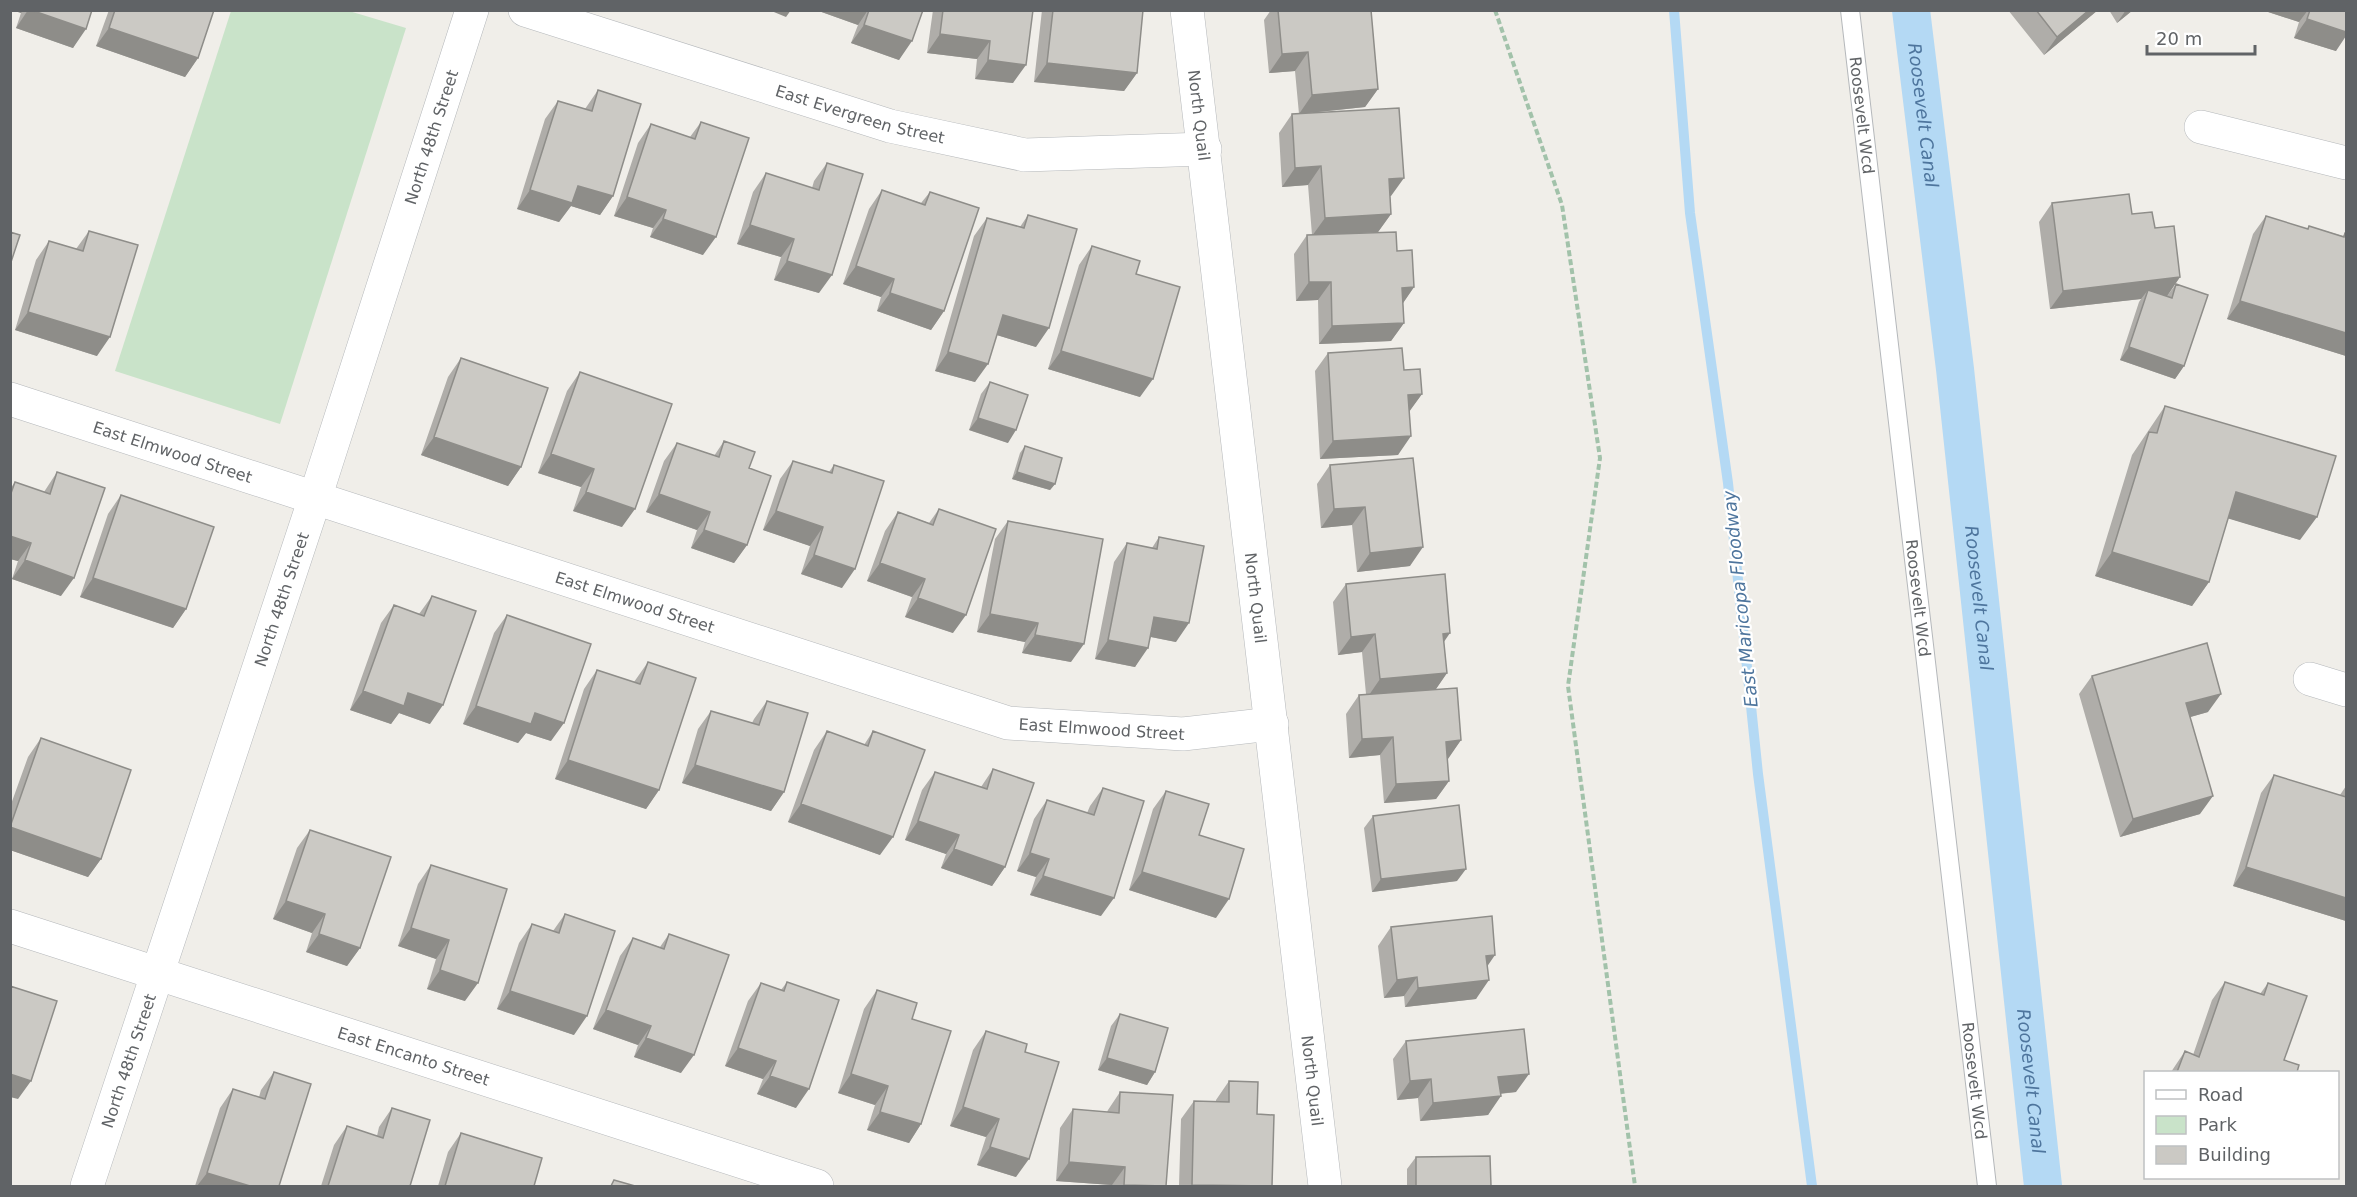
<svg xmlns="http://www.w3.org/2000/svg" width="2357" height="1197" font-family="'DejaVu Sans',sans-serif">
  <style>
    .green { fill: #c9e3c9 }
    .lines { fill: none; stroke-linecap: round; stroke-linejoin: round }
    .stream { stroke: #b4d9f4; stroke-width: 10 }
    .canal { stroke: #b4d9f4; stroke-width: 38 }
    .service-casing { stroke: #b5b8bb; stroke-width: 20 }
    .minor-casing { stroke: #b5b8bb; stroke-width: 34 }
    .tertiary-casing { stroke: #b5b8bb; stroke-width: 34 }
    .path { stroke: #a2c2aa; stroke-width: 4; stroke-dasharray: 6 3; stroke-linecap: butt }
    .service { stroke: #fff; stroke-width: 18 }
    .minor { stroke: #fff; stroke-width: 33 }
    .tertiary { stroke: #fff; stroke-width: 33 }
    .wall { fill: #afada9 }
    .shaded-wall { fill: #8e8d89 }
    .building { fill: #cbc9c4; stroke: #8e8d89; stroke-width: 1.5 }
    .labels { text-anchor: middle; dominant-baseline: central; stroke-width: 4.5; stroke-linejoin: round; paint-order: stroke }
    .street-label { font-size: 16px; fill: #606366; stroke: #fff }
    .water-label { font-size: 18px; font-style: italic; fill: #4e759d; stroke: #fff }
  </style>
  <rect width="100%" height="100%" fill="#f0eee9"/>
  <!-- green -->
  <path class="green" d="M231,11H349L406,28L280,424L115,371Z"/>
  <g class="lines">
    <!-- stream -->
    <path class="stream" d="M1674,10L1690,213L1728,483L1758,774L1812,1186"/>
    <!-- canal -->
    <path class="canal" id="s1" d="M1911,10L1955,369L2043,1186"/>
    <defs>
      <g id="service">
        <path id="s2" d="M1850,10L1987,1186"/>
      </g>
      <g id="minor">
        <path id="s3" d="M525,10L890,126L1025,155L1205,149"/>
        <path id="s4" d="M1187,10L1325,1186"/>
        <path d="M2201,127L2346,163"/>
        <path id="s5" d="M10,399L1008,723L1183,734L1272,724"/>
        <path d="M2310,679L2346,690"/>
        <path id="s6" d="M10,926L817,1186"/>
      </g>
      <g id="tertiary">
        <path id="s7" d="M87,1186L315,498L472,10"/>
      </g>
    </defs>
    <!-- service casing -->
    <use href="#service" class="service-casing"/>
    <!-- minor casing -->
    <use href="#minor" class="minor-casing"/>
    <!-- tertiary casing -->
    <use href="#tertiary" class="tertiary-casing"/>
    <!-- path -->
    <path class="path" d="M1495,10L1562,205L1600,458L1568,686L1635,1186"/>
    <!-- service -->
    <use href="#service" class="service"/>
    <!-- minor -->
    <use href="#minor" class="minor"/>
    <!-- tertiary -->
    <use href="#tertiary" class="tertiary"/>
  </g>
  <!-- wall -->
  <path class="wall" d="M12,10H92L73,48L16,28L21,13Z
    M109,10H214L198,58L185,77L96,46Z
    M816,10H923L899,60L851,43L858,25Z
    M933,10H1033L1013,83L975,79L977,59L927,53Z
    M1042,10H1143L1137,73L1124,91L1034,82Z
    M1271,10H1371L1378,89L1365,107L1299,114L1295,71L1269,73L1264,20Z
    M2008,10H2098L2044,55Z
    M2109,10H2133L2117,23Z
    M2262,10H2346L2336,51L2294,38L2299,22Z
    M598,90L613,196L600,215L571,206L559,222L517,209L545,119L558,101L585,109Z
    M1292,114L1391,196H1390L1391,214L1378,232L1397,251L1414,287L1403,303L1404,323L1391,341L1319,344L1318,300L1296,301L1294,254L1307,235H1312L1308,185L1282,187L1279,133Z
    M701,122L703,255L650,237L653,228L614,216L638,143L651,124L690,137Z
    M827,163L819,293L774,280L781,257L737,244L753,192L766,173L812,188L814,181Z
    M882,190L921,203L930,192L944,311L931,330L877,311L881,297L843,284L869,209Z
    M2052,203L2132,214L2155,228L2180,277L2167,296H2166H2167L2176,284L2184,366L2175,379L2120,360L2139,302L2141,299L2050,309L2039,222Z
    M1028,215L1036,347L997,335L975,382L935,371L974,236L987,218L1020,227Z
    M2266,216L2307,229L2309,226L2343,236L2345,233L2346,356L2227,319L2253,234Z
    M89,231L97,356L15,330L36,260L49,241L76,249Z
    M1092,246L1136,274L1140,397L1048,369L1079,265Z
    M1328,353L1404,370L1422,394L1409,411L1398,455L1320,459L1315,371Z
    M461,358L521,467L508,486L421,455L448,377Z
    M580,372L622,527L573,511L581,487L538,473L567,391Z
    M990,382L1008,443L969,430L981,394Z
    M2165,406L2300,540L2228,518L2209,582L2192,606L2095,576L2132,455Z
    M724,441L749,468L747,545L734,563L691,548L697,530L646,512L664,461L677,443L714,456Z
    M1025,446L1055,484L1050,490L1012,479L1020,453Z
    M1413,458L1410,566L1357,572L1352,525L1321,528L1317,484L1330,465Z
    M793,461L829,472L834,465L842,588L801,574L810,546L763,530L780,479Z
    M57,472L61,596L12,579L18,561L10,559V489L15,482L44,492Z
    M121,495L186,609L173,628L80,597L108,514Z
    M939,509L953,633L905,617L912,597L867,581L885,531L898,512L929,523Z
    M1008,521L1071,662L1022,653L1025,642L977,632L995,539Z
    M1159,537L1176,642L1151,637L1135,667L1095,659L1114,562L1127,543L1152,548Z
    M1346,584L1444,642L1447,673L1435,690L1461,740L1447,759L1449,781L1436,799L1384,803L1380,755L1349,758L1346,714L1359,695L1366,694L1362,652L1338,655L1333,602Z
    M432,596L430,724L399,713L391,724L350,710L381,623L394,605L419,614Z
    M507,615L551,741L526,733L518,743L463,724L494,633Z
    M648,662L659,790L646,809L555,779L584,689L597,670L634,682Z
    M2092,676L2208,712L2190,717L2200,814L2120,837L2079,694Z
    M767,701L784,792L771,811L682,783L698,729L711,711L752,723L754,719Z
    M827,731L864,745L873,731L880,855L788,822L814,750Z
    M41,738L101,859L88,877L10,850V807L28,757Z
    M993,769L1005,867L992,886L941,868L946,854L905,840L922,790L935,772L981,787Z
    M2274,775L2340,795L2346,786V921L2233,886L2261,793Z
    M1103,788L1101,916L1030,895L1036,877L1017,871L1034,819L1047,800L1087,813L1090,806Z
    M1166,791L1199,835L1216,918L1129,890L1153,809Z
    M1373,816L1457,881L1372,892L1364,828Z
    M310,830L360,948L347,966L306,952L312,933L273,919L297,848Z
    M431,865L465,1001L427,989L436,959L398,946L418,884Z
    M565,914L574,1035L497,1009L519,943L532,924L553,931Z
    M1391,927L1487,967L1476,999L1405,1007L1404,996L1384,998L1378,946Z
    M669,934L681,1073L634,1057L638,1045L593,1029L620,956L633,938L660,947Z
    M787,982L796,1108L757,1094L763,1079L725,1066L748,1001L761,983L781,990Z
    M2225,982L2260,994L2268,983L2284,1060L2297,1072H2171L2185,1051L2193,1055L2212,1000Z
    M877,990L912,1019L921,1124L909,1143L867,1130L875,1105L838,1093L864,1009Z
    M1120,1014L1155,1072L1147,1085L1098,1070L1111,1026Z
    M986,1031L1025,1052L1016,1177L977,1165L986,1137L950,1126L973,1050Z
    M1406,1041L1516,1092L1500,1094L1488,1115L1420,1121L1418,1098L1397,1100L1393,1059Z
    M274,1072L279,1186H195L220,1108L233,1089L259,1097L261,1090Z
    M1229,1081L1257,1114L1272,1186H1179L1181,1119L1194,1101L1216,1102V1100Z
    M1120,1092L1166,1186H1112V1185L1056,1181L1060,1128L1073,1109L1107,1112L1108,1110Z
    M392,1108L410,1186H321L334,1145L347,1126L377,1136L379,1127Z
    M461,1133L534,1186H438L448,1152Z
    M1416,1157L1491,1186H1407V1169Z"/>
  <!-- shaded-wall -->
  <path class="shaded-wall" d="M12,10H23L21,13Z
    M28,10H31L86,29L73,48L16,28Z
    M769,10H791L786,17Z
    M816,10H868L858,25Z
    M2089,10H2098L2044,55L2057,37Z
    M2126,10H2133L2117,23Z
    M2262,10H2308L2299,22Z
    M2307,19L2346,32V36L2336,51L2294,38Z
    M864,25L912,41L899,60L851,43Z
    M109,28L198,58L185,77L96,46Z
    M940,34L990,41L977,59L927,53Z
    M1308,52L1295,71L1269,73L1282,54Z
    M988,60L1026,65L1013,83L975,79Z
    M1047,63L1137,73L1124,91L1034,82Z
    M1378,89L1365,107L1299,114L1312,95Z
    M1321,166L1308,185L1282,187L1295,168Z
    M1404,178L1391,196L1376,197L1389,179Z
    M578,186L613,196L600,215L571,206L559,222L517,209L530,190Z
    M627,197L666,210L653,228L614,216Z
    M1391,214L1378,232L1312,236L1325,218Z
    M663,219L716,237L703,255L650,237Z
    M750,225L794,239L781,257L737,244Z
    M787,261L832,275L819,293L774,280Z
    M856,266L894,279L881,297L843,284Z
    M2180,277L2167,296L2145,298L2148,290L2141,299L2050,309L2063,291Z
    M1309,282H1331L1318,300L1296,301Z
    M1414,287L1401,306L1402,288Z
    M890,293L944,311L931,330L877,311Z
    M2240,301L2346,333V356L2227,319Z
    M28,312L110,337L97,356L15,330Z
    M1003,315L1049,328L1036,347L990,333Z
    M1404,323L1391,341L1319,344L1332,326Z
    M2129,347L2184,366L2175,379L2120,360Z
    M1061,351L1153,379L1140,397L1048,369Z
    M948,352L988,364L975,382L935,371Z
    M1422,394L1409,412L1408,395Z
    M978,418L1016,430L1008,443L969,430Z
    M1411,436L1398,455L1320,459L1333,441Z
    M434,437L521,467L508,486L421,455Z
    M551,454L594,469L581,487L538,473Z
    M1017,472L1055,484L1050,490L1012,479Z
    M586,492L635,509L622,527L573,511Z
    M2236,492L2317,517L2300,540L2220,516Z
    M659,494L710,512L697,530L646,512Z
    M1365,507L1352,525L1321,528L1334,509Z
    M776,511L823,527L810,546L763,530Z
    M704,530L747,545L734,563L691,548Z
    M10,536L31,543L18,561L10,559Z
    M1423,547L1410,566L1357,572L1370,553Z
    M2112,552L2209,582L2192,606L2095,576Z
    M814,555L855,569L842,588L801,574Z
    M25,560L74,578L61,596L12,579Z
    M880,563L925,579L912,597L867,581Z
    M93,578L186,609L173,628L80,597Z
    M918,598L966,615L953,633L905,617Z
    M990,614L1038,623L1025,642L977,632Z
    M1154,617L1189,623L1176,642L1141,635Z
    M1450,633L1437,652L1443,634Z
    M1375,634L1362,652L1338,655L1351,637Z
    M1035,635L1084,644L1071,662L1022,653Z
    M1108,640L1148,648L1135,667L1095,659Z
    M1447,673L1434,692L1367,698L1380,679Z
    M363,691L408,693L443,705L430,724L399,713L391,724L350,710Z
    M2221,694L2208,712L2173,722L2186,703Z
    M476,706L535,713L564,723L551,741L526,733L518,743L463,724Z
    M1393,737L1380,755L1349,758L1362,739Z
    M1461,740L1448,759L1433,760L1446,742Z
    M568,760L659,790L646,809L555,779Z
    M695,765L784,792L771,811L682,783Z
    M1449,781L1436,799L1384,803L1396,784Z
    M2213,796L2200,814L2120,837L2133,819Z
    M801,804L893,837L880,855L788,822Z
    M918,821L959,835L946,854L905,840Z
    M10,827L101,859L88,877L10,850Z
    M954,849L1005,867L992,886L941,868Z
    M1030,853L1049,859L1036,877L1017,871Z
    M2246,867L2346,898V921L2233,886Z
    M1466,869L1457,881L1372,892L1381,879Z
    M1142,872L1229,899L1216,918L1129,890Z
    M1043,876L1114,898L1101,916L1030,895Z
    M286,901L325,914L312,933L273,919Z
    M411,928L449,940L436,959L398,946Z
    M319,934L360,948L347,966L306,952Z
    M1495,955L1482,974L1486,956Z
    M440,970L478,983L465,1001L427,989Z
    M1417,977L1404,996L1384,998L1397,980Z
    M1489,980L1476,999L1405,1007L1418,988Z
    M510,991L587,1016L574,1035L497,1009Z
    M606,1010L651,1026L638,1045L593,1029Z
    M646,1038L694,1055L681,1073L634,1057Z
    M738,1048L776,1061L763,1079L725,1066Z
    M1107,1058L1155,1072L1147,1085L1098,1070Z
    M10,1074L31,1081L18,1099L10,1097Z
    M851,1074L888,1086L875,1105L838,1093Z
    M1529,1074L1516,1092L1485,1095L1498,1077Z
    M770,1076L809,1089L796,1108L757,1094Z
    M1431,1079L1418,1098L1397,1100L1410,1081Z
    M1501,1096L1488,1115L1420,1121L1433,1103Z
    M963,1107L999,1119L986,1137L950,1126Z
    M880,1112L921,1124L909,1143L867,1130Z
    M990,1147L1029,1159L1016,1177L977,1165Z
    M1069,1162L1125,1167L1112,1185L1056,1181Z
    M207,1173L250,1186H197Z
    M1192,1185L1249,1186H1190Z"/>
  <!-- building -->
  <path class="building" d="M31,10H92L86,29Z
    M115,10H214L198,58L109,28Z
    M869,10H923L912,41L864,25Z
    M943,10H1033L1026,65L988,60L990,41L940,34Z
    M1053,10H1143L1137,73L1047,63Z
    M1278,10H1371L1378,89L1312,95L1308,52L1282,54Z
    M2036,10H2089L2057,37Z
    M2310,10H2346V32L2307,19Z
    M598,90L641,104L613,196L578,186L572,203L530,190L558,101L592,111Z
    M1399,108L1404,178L1389,179L1391,214L1325,218L1321,166L1295,168L1292,114Z
    M701,122L749,138L716,237L663,219L666,210L627,197L651,124L695,139Z
    M827,163L863,174L832,275L787,261L794,239L750,225L766,173L819,190Z
    M882,190L925,205L930,192L979,208L944,311L890,293L894,279L856,266Z
    M2129,194L2132,214L2152,212L2155,228L2174,226L2180,277L2063,291L2052,203Z
    M1028,215L1077,229L1049,328L1003,315L988,364L948,352L987,218L1024,228Z
    M2266,216L2308,229L2309,226L2344,237L2345,233H2346V333L2240,301Z
    M89,231L138,245L110,337L28,312L49,241L83,251Z
    M10,232L20,235L10,265Z
    M1396,232L1397,251L1412,250L1414,287L1402,288L1404,323L1332,326L1331,282H1309L1307,235Z
    M1092,246L1140,261L1136,274L1180,287L1153,379L1061,351Z
    M2176,284L2208,295L2184,366L2129,347L2148,290L2172,298Z
    M1402,348L1404,370L1420,369L1422,394L1408,395L1411,436L1333,441L1328,353Z
    M461,358L548,388L521,467L434,437Z
    M580,372L672,404L635,509L586,492L594,469L551,454Z
    M990,382L1028,395L1016,430L978,418Z
    M2165,406L2336,456L2317,517L2236,492L2209,582L2112,552L2149,432L2157,433Z
    M724,441L755,452L749,468L771,476L747,545L704,530L710,512L659,494L677,443L719,457Z
    M1025,446L1062,458L1055,484L1017,472Z
    M1413,458L1423,547L1370,553L1365,507L1334,509L1330,465Z
    M793,461L832,473L834,465L884,481L855,569L814,555L823,527L776,511Z
    M57,472L105,488L74,578L25,560L31,543L10,536V496L15,482L50,494Z
    M121,495L214,527L186,609L93,578Z
    M939,509L996,529L966,615L918,598L925,579L880,563L898,512L933,525Z
    M1008,521L1103,539L1084,644L1035,635L1038,623L990,614Z
    M1159,537L1204,546L1189,623L1154,617L1148,648L1108,640L1127,543L1157,549Z
    M1445,574L1450,633L1443,634L1447,673L1380,679L1375,634L1351,637L1346,584Z
    M432,596L476,611L443,705L408,693L404,706L363,691L394,605L424,616Z
    M507,615L591,644L564,723L535,713L531,724L476,706Z
    M2207,643L2221,694L2186,703L2213,796L2133,819L2092,676Z
    M648,662L696,678L659,790L568,760L597,670L640,684Z
    M1457,688L1461,740L1446,742L1449,781L1396,784L1393,737L1362,739L1359,695Z
    M767,701L808,713L784,792L695,765L711,711L759,725Z
    M827,731L868,746L873,731L925,750L893,837L801,804Z
    M41,738L131,770L101,859L10,827Z
    M993,769L1034,783L1005,867L954,849L959,835L918,821L935,772L987,789Z
    M2274,775L2346,797V795V898L2246,867Z
    M1103,788L1144,801L1114,898L1043,876L1049,859L1030,853L1047,800L1094,815Z
    M1166,791L1209,804L1199,835L1244,849L1229,899L1142,872Z
    M1459,805L1466,869L1381,879L1373,816Z
    M310,830L391,857L360,948L319,934L325,914L286,901Z
    M431,865L507,889L478,983L440,970L449,940L411,928Z
    M565,914L615,931L587,1016L510,991L532,924L559,933Z
    M1492,916L1495,955L1486,956L1489,980L1418,988L1417,977L1397,980L1391,927Z
    M669,934L729,955L694,1055L646,1038L651,1026L606,1010L633,938L664,949Z
    M787,982L839,1000L809,1089L770,1076L776,1061L738,1048L761,983L784,991Z
    M2225,982L2264,995L2268,983L2307,996L2284,1060L2299,1065L2297,1072H2177L2185,1051L2199,1057Z
    M10,986L57,1001L31,1081L10,1074Z
    M877,990L917,1003L912,1019L951,1031L921,1124L880,1112L888,1086L851,1074Z
    M1120,1014L1168,1028L1155,1072L1107,1058Z
    M1524,1029L1529,1074L1498,1077L1501,1096L1433,1103L1431,1079L1410,1081L1406,1041Z
    M986,1031L1027,1044L1025,1052L1059,1062L1029,1159L990,1147L999,1119L963,1107Z
    M274,1072L311,1084L279,1186H250L207,1173L233,1089L265,1099Z
    M1229,1081L1258,1082L1257,1114L1274,1115L1272,1186L1192,1185L1194,1101L1229,1102Z
    M1120,1092L1173,1095L1166,1186L1124,1185L1125,1167L1069,1162L1073,1109L1119,1113Z
    M392,1108L430,1120L410,1186H328L347,1126L383,1138Z
    M461,1133L542,1158L534,1186H445Z
    M1490,1156L1491,1186H1416V1157Z
    M614,1180L635,1186H611Z"/>
  <g class="labels">
    <!-- street labels -->
    <g class="street-label">
      <text stroke="none"><textPath href="#s3" startOffset="351">East Evergreen Street</textPath></text>
      <text stroke="none"><textPath href="#s4" startOffset="106">North Quail</textPath></text>
      <text stroke="none"><textPath href="#s2" startOffset="106">Roosevelt Wcd</textPath></text>
      <text stroke="none"><textPath href="#s7" startOffset="1104">North 48th Street</textPath></text>
      <text stroke="none"><textPath href="#s5" startOffset="171">East Elmwood Street</textPath></text>
      <text stroke="none"><textPath href="#s4" startOffset="592">North Quail</textPath></text>
      <text stroke="none"><textPath href="#s2" startOffset="592">Roosevelt Wcd</textPath></text>
      <text stroke="none"><textPath href="#s7" startOffset="618">North 48th Street</textPath></text>
      <text stroke="none"><textPath href="#s5" startOffset="657">East Elmwood Street</textPath></text>
      <text stroke="none"><textPath href="#s5" startOffset="1143">East Elmwood Street</textPath></text>
      <text stroke="none"><textPath href="#s6" startOffset="424">East Encanto Street</textPath></text>
      <text stroke="none"><textPath href="#s7" startOffset="132">North 48th Street</textPath></text>
      <text stroke="none"><textPath href="#s4" startOffset="1078">North Quail</textPath></text>
      <text stroke="none"><textPath href="#s2" startOffset="1078">Roosevelt Wcd</textPath></text>
    </g>
    <!-- water labels -->
    <g class="water-label">
      <text stroke="none"><textPath href="#s1" startOffset="106">Roosevelt Canal</textPath></text>
      <text stroke="none"><textPath href="#s1" startOffset="592">Roosevelt Canal</textPath></text>
      <text transform="translate(1740 599) rotate(-96)">East Maricopa Floodway</text>
      <text stroke="none"><textPath href="#s1" startOffset="1078">Roosevelt Canal</textPath></text>
    </g>
  </g>
  <!-- border -->
  <rect width="2357" height="1197" fill="none" stroke="#606366" stroke-width="24"/>
  <!-- legend -->
  <rect x="2144" y="1071" width="195" height="108" fill="#ffffff" stroke="#bfc1c2" stroke-width="1.5"/>
  <rect x="2156" y="1090" width="30" height="9" fill="#ffffff" stroke="#bfc1c2" stroke-width="1.5"/>
  <text x="2198" y="1101" font-size="18" fill="#606366">Road</text>
  <rect x="2156" y="1116" width="30" height="18" fill="#c9e3c9" stroke="#bfc1c2" stroke-width="1.5"/>
  <text x="2198" y="1131" font-size="18" fill="#606366">Park</text>
  <rect x="2156" y="1146" width="30" height="18" fill="#cbc9c4" stroke="#bfc1c2" stroke-width="1.5"/>
  <text x="2198" y="1161" font-size="18" fill="#606366">Building</text>
  <!-- scale -->
  <path d="M2147 45v9h108v-9" fill="none" stroke="#606366" stroke-width="3"/>
  <text x="2156" y="45" font-size="18" fill="#606366" stroke="#ffffff" stroke-width="4.5" paint-order="stroke">20 m</text>
</svg>
